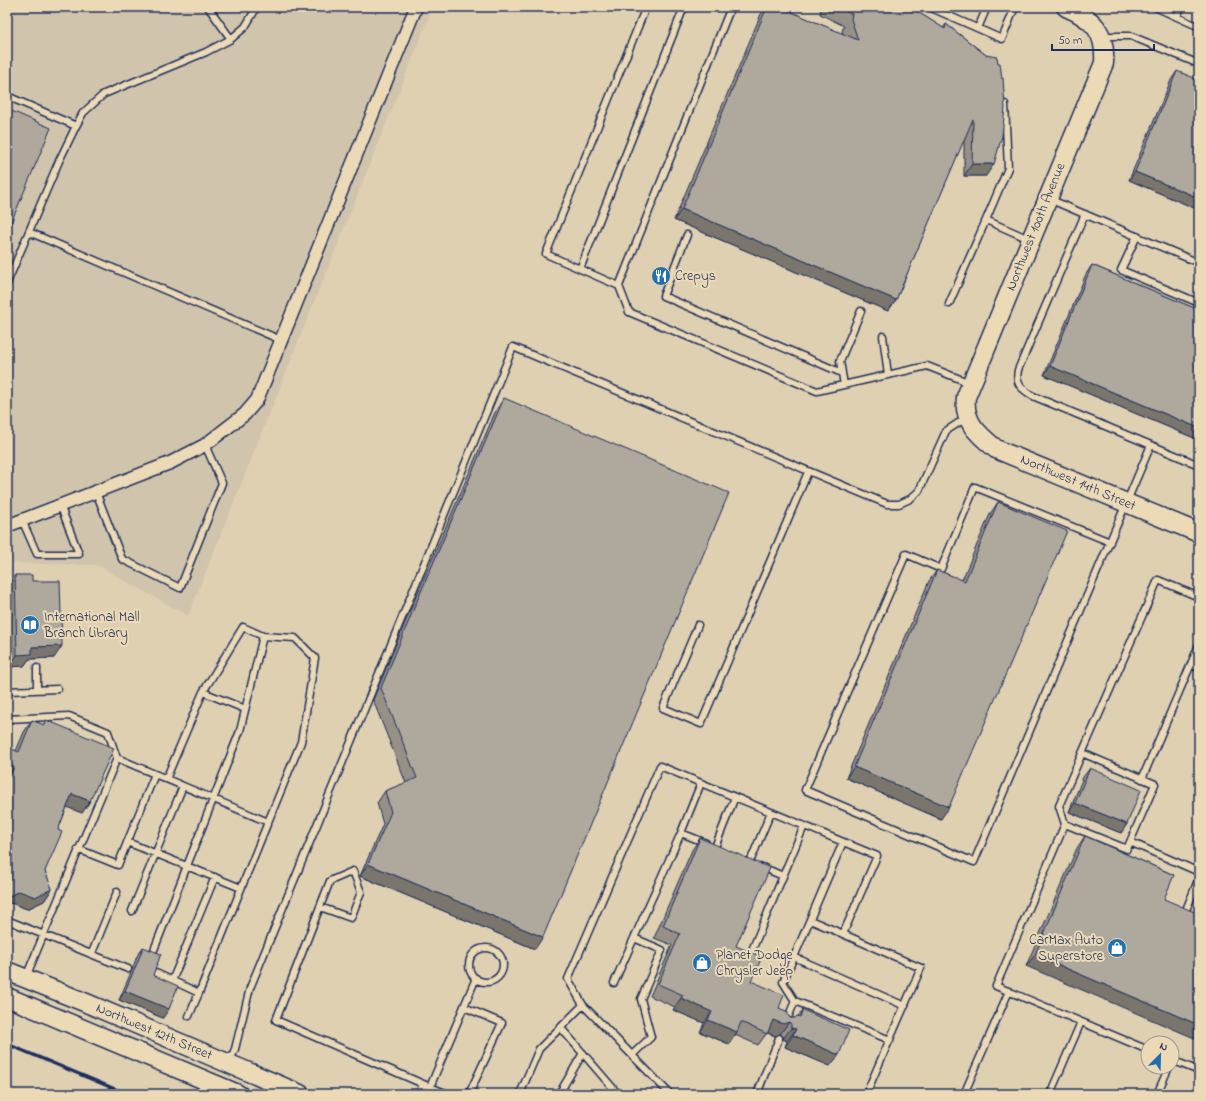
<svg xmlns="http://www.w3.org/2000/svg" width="1206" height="1101" font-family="'Indie Flower',sans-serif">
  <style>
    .built { fill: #d1c4ac }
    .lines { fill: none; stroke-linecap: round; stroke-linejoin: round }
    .lane-casing { stroke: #1b2f5e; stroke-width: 9 }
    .street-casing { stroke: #1b2f5e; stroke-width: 15 }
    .secondary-casing { stroke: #1b2f5e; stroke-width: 21 }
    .lane { stroke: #ecdab7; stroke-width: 6 }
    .street { stroke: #ecdab7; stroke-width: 12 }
    .secondary { stroke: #ecdab7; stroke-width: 18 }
    .rail { stroke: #1b2f5e; stroke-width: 3 }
    .wall { fill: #969087; stroke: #1b2f5e }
    .shaded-wall { fill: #7a766e; stroke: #1b2f5e }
    .building { fill: #afa89d; stroke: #1b2f5e }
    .labels { text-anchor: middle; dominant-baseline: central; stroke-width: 4; stroke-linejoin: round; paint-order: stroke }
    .street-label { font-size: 14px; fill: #1b2f5e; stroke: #ecdab7 }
    .poi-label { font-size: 14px; fill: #1b2f5e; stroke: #ecdab7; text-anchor: start }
  </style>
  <rect width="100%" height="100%" fill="#dfd0b2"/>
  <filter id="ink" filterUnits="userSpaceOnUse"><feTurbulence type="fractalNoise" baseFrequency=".025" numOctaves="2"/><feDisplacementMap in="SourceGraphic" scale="8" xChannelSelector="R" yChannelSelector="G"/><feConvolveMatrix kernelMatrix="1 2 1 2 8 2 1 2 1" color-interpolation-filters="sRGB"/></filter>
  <g filter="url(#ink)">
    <!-- built -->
    <path class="built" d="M7,7H433L188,616L97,565L7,563Z"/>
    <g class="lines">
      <defs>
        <path id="lane" d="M208,7L231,39
          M646,7L546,254L619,286L629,312L817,391L927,366L970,383
          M929,7L1002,39L1015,7
          M1155,7L1177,17L1181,7
          M1177,17L1195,25H1199
          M978,28L987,7
          M1103,36H1131L1199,64
          M7,96L76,126
          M1005,104L1008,168L986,220L1029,239
          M1049,199L1199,263
          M1085,214L1018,370C1015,385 1022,389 1033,396L1199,465
          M29,232L281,340
          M687,235L663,296L842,373
          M1137,236L1121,270L1199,303
          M580,269L684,7
          M7,283L59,161L76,126L83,113L104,94L206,52L231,39L245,27L257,7
          M619,286L731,7
          M949,304L986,220
          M883,336L888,375
          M844,385L840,361L861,311
          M96,492L122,559L180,588L222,483L205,445
          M22,520L37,554H79L60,505
          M1110,542L975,487L941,569L906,554L805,790L974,862L1136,480L1151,445
          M698,625L663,708L701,724L808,472
          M263,636L295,638L315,658L301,742L268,822
          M1199,645L1191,664L1199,668
          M37,668V690
          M7,691L58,689
          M7,719L69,716L108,732L117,758L26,977
          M1082,753L1155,784L1130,842L1199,872
          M117,758L268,822L199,993L156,973
          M166,779L203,692
          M1142,779L1191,664
          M701,783L681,833L706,843
          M1065,824L1127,849L1130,842
          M127,842L241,888
          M715,847L735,797
          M78,849L118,865L155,774
          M750,862L771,812
          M762,867L783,876
          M320,907L351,918L361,892L353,871L330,881L276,1020L430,1087L476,978
          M1186,910L1199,878
          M132,911L183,786
          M7,920L128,969
          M810,920L843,934
          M469 965a17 17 0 1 1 34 0a17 17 0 1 1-34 0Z
          M92,953L117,892
          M152,955L240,731L263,636L243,627L203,692L245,709
          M750,955L804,826
          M794,957L843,842
          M172,981L215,877
          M614,983L681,833
          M795,1001L783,982L794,957L905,1006
          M583,1005L670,1094
          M464,1007L502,1023L469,1094
          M189,1016L199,993
          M786,1022L795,1001L890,1040
          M561,1028L618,1094
          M1148,1050L996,986L1065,824L1059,806L1158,580L1199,597
          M632,1055L651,1037L641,999L662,950L634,938
          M1172,1060L1199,1071
          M229,1063L235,1049L250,988L513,347L887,504H899L910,499L919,491L946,431L966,418
          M430,1087L448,1094
          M419,1094L423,1084
          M520,1094L539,1049L583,1005L568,979L660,766L877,856L843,934L921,968L866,1094
          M559,1094L583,1053
          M757,1094L779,1038
          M964,1094L1009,991
          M1050,1094L1081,1022
          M1157,1094L1169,1067"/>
        <path id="street" d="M7,526L170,463L205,445L245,414L257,400L416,7"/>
        <path id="secondary" d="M1066,7C1094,19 1106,32 1104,63L966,397C963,422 978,434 996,449L1199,533
          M7,971L84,1002L300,1094
          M7,997L238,1094"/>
      </defs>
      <!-- lane casing -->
      <use href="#lane" class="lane-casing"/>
      <!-- street casing -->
      <use href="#street" class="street-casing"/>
      <!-- secondary casing -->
      <use href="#secondary" class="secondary-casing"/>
      <!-- lane -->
      <use href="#lane" class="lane"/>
      <!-- street -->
      <use href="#street" class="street"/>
      <!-- secondary -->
      <use href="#secondary" class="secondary"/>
      <!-- rail -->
      <path class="rail" d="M7,1044L127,1094"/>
    </g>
    <!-- wall -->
    <path class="wall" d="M766,7H780L843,34L842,31L844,26L820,14L821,7H910L943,28L946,24L986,55V176H964V139L896,300L888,311L674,220L761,14Z
      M1177,71L1199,210L1129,180L1171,80Z
      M1092,265L1199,310V440L1044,375L1086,274Z
      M504,398L535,949L360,876L383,824L377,803L385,791L406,783L373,700L409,613L496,410Z
      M998,502L941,819L846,778L929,581L937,570L962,580L990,514Z
      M15,575L32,581L54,658L29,659L24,666L9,667L7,587Z
      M32,720L43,725L46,720L90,801L82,813L67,807L58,830L45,871L52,889L44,901L27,909L11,903L7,905V747L16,751L24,732Z
      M1090,768L1127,824L1121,833L1069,812L1083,777Z
      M1085,836L1174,875L1026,966L1077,848Z
      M700,838L736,946L751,981L779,1008L788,1015L790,1018H795L798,1016L803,1010L830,1066L785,1047L787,1041L783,1039V1036L780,1034L775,1036L767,1033L758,1045L735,1035L729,1044L700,1032L704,1023L673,1010L675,1007L650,996L672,945L654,938L692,850Z
      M143,947L153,975L163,1018L119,1000L132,970L137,956Z"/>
    <!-- shaded-wall -->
    <path class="shaded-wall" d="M972,164H994L986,176H964Z
      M1135,172L1199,198V210L1129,180Z
      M682,209L896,300L888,311L674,220Z
      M1050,366L1199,428V440L1044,375Z
      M62,646L54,658L29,659L24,666L9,667L17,655L32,647Z
      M7,764L14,767L7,776Z
      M854,767L949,807L941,819L846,778Z
      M72,794L90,801L82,813L64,806Z
      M1075,803L1127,824L1121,833L1069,812Z
      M368,864L543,937L535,949L360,876Z
      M52,889L44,901L27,909L11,903L7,905V897L19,891Z
      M1035,955L1199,1025V1040L1026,966Z
      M125,991L169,1009L163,1018L119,1000Z
      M681,998L712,1012L704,1023L673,1010Z
      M708,1020L737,1032L729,1044L700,1032Z
      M773,1020L789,1022L780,1034L775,1036L764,1031Z
      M791,1028L796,1029L787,1041L783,1039Z
      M793,1035L839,1055L830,1066L785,1047Z"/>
    <!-- building -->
    <path class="building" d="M767,7H780L858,40L851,19L852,14L838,7H910L945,29L946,24L986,55L997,57L998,63H1000L1002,79L1003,78L1005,108L1002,136L994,164H972L973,119L896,300L682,209Z
      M1177,71L1199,80V198L1135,172Z
      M7,109L51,128L7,232Z
      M1092,265L1199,310V428L1050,366Z
      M504,398L729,493L543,937L368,864L391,812L385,791L417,778L381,688L417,601Z
      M998,502L1067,531L949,807L854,767L937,570L965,581Z
      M15,575H32V581H60L62,646L32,647V654L17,655Z
      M32,720L44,725L46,720L114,748L90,801L72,794L58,830L62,832L45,871L52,889L35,897L19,891L7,897V783L14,767L7,764V747L19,752Z
      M1090,768L1141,790L1127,824L1075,803Z
      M1085,836L1174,875L1164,899L1199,914V1025L1035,955Z
      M700,838L770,868L736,946L762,957L751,981L784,995L779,1008L788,1012V1015L790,1018H795L797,1016L800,1017L803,1010L849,1030L839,1055L793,1035L796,1029L791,1028V1024L789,1022L783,1024L773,1020L767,1034L741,1022L737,1032L708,1020L712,1012L681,998L683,995L658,984L680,934L663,926Z
      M143,947L161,954L153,975L178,986L169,1009L125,991L138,961Z"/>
  </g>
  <!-- icons -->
  <defs>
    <symbol id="restaurant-disc" viewBox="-11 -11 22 22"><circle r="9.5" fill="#1f6fb2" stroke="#ecdab7"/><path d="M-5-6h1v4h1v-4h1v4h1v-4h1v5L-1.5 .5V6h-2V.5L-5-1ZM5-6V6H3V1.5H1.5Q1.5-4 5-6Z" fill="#fff"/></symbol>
    <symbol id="library-disc" viewBox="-11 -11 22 22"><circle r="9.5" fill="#1f6fb2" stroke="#ecdab7"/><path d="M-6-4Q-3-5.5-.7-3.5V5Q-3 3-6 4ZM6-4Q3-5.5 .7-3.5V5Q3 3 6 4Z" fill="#fff"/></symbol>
    <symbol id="shop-disc" viewBox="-11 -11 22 22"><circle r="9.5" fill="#1f6fb2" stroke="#ecdab7"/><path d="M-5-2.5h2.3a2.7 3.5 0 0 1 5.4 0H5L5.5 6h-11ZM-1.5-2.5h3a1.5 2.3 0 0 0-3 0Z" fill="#fff"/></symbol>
  </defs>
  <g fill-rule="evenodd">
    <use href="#restaurant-disc" x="650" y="265" width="22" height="22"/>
    <use href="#library-disc" x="19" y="614" width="22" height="22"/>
    <use href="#shop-disc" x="1106" y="937" width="22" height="22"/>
    <use href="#shop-disc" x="691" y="952" width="22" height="22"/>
  </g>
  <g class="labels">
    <!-- street labels -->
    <g class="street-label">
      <text transform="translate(1036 227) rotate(-68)">Northwest 100th Avenue</text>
      <text transform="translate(1078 483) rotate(23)">Northwest 14th Street</text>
      <text transform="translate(154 1032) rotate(23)">Northwest 12th Street</text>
    </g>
    <!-- poi labels -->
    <g class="poi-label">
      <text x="675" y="276">Crepys</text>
      <text x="44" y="617">International Mall<tspan x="44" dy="16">Branch Library</tspan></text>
      <text x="1103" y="940" text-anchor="end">CarMax Auto<tspan x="1103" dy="16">Superstore</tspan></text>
      <text x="716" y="955">Planet Dodge<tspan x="716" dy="16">Chrysler Jeep</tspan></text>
    </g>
  </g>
  <!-- margin -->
  <rect width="1206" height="1101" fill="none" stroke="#ecdab7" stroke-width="24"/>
  <rect x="12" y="12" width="1182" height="1077" fill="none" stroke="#1b2f5e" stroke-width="1.5" filter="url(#ink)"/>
  <!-- north arrow -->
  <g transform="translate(1160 1055) rotate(23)"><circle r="19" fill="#ecdab7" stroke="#989693"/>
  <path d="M0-3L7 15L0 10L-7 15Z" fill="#1f6fb2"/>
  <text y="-6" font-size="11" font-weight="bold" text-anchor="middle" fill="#1b2f5e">N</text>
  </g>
  <!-- scale -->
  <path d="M1052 44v6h102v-6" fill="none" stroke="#1b2f5e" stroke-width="2"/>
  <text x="1058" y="44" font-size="12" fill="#1b2f5e" stroke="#ecdab7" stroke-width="3" paint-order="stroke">50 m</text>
</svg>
